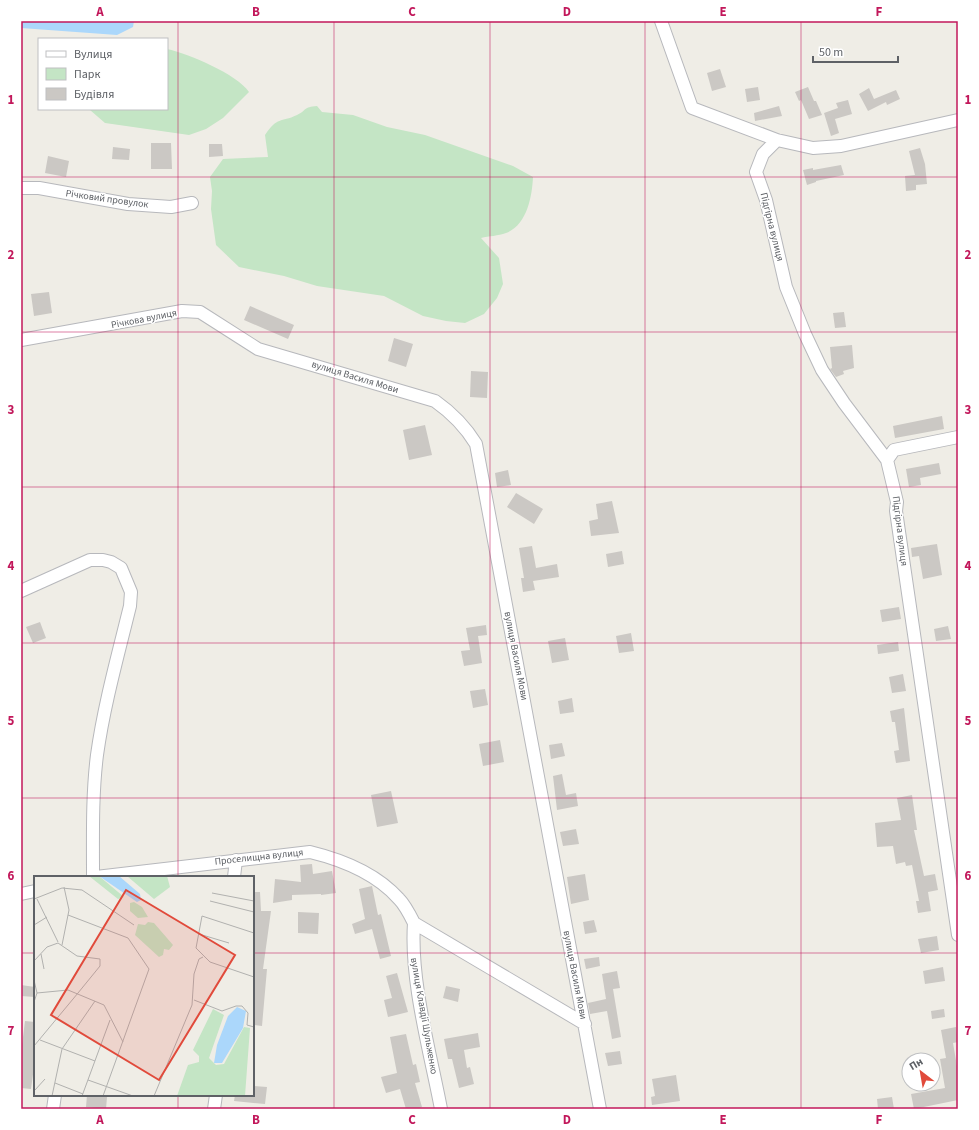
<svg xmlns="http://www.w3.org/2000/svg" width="979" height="1130" font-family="'Source Sans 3',sans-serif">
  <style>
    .green { fill: #c4e5c5 }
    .water { fill: #abd7fb }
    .building { fill: #cbc8c4 }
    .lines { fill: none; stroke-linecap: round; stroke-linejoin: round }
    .minor-casing { stroke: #b7b8bc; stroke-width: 14 }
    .minor { stroke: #fff; stroke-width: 12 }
    .grid { fill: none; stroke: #c2185b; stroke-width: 1; stroke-opacity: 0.55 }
    .labels { text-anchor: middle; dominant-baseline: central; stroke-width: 3; stroke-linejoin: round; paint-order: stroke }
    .street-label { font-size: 10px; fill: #5e6166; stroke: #fff }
    .inset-road { fill: none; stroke: #b1b1af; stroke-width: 1 }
    .view { fill: #e14a3b; fill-opacity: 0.15; stroke: #e14a3b; stroke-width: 2 }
    .inset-edge { fill: none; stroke: #5e6166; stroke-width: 2 }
    .neatline { fill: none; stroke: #c2185b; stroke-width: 1.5 }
    .grid-label { font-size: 13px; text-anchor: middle; font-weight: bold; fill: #c2185b }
  </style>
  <rect width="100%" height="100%" fill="#efede6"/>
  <!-- green -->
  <path class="green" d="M167,49C189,54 237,74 249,92L223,118L206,129L189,135L105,123L90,110L167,109Z
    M317,106L322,112L353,115L387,127L425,135L513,166L533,177C532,197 527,225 506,233C498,236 489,236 481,238L499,258L503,284L497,298L484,314L465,323L446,321L423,316L384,296L317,286L284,276L239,267L216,245L211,209L212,191L210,177L223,159L268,157L265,135C278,116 280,123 297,115C307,110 303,107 317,106Z"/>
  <!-- water -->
  <path class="water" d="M21,21H134L133,27L117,35L21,28Z"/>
  <!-- building -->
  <path class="building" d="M720,69L726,87L712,91L707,73Z
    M758,87L760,100L747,102L745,89Z
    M808,87L814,101H816L822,115L809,119L801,100L799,101L795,92Z
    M869,88L874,99L896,90L900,99L887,105L886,102L868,111L859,94Z
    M848,100L852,114L835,119L839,133L831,136L824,113L838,108L836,103Z
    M779,106L782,116L755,121L754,113Z
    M151,143H171L172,169H151Z
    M209,144H222L223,156L209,157Z
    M113,147L130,149L129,160L112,159Z
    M920,148L925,164L927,184L916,185V190L906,191L905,176L915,175L909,151Z
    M48,156L69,161L66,177L45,173Z
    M841,165L844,175L816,181V182L807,185L803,170L813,168V170Z
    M49,292L52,313L34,316L31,294Z
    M250,306L294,325L288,339L244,320Z
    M844,312L846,327L835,328L833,313Z
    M394,338L413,344L406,367L388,361Z
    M852,345L854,368L843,371L844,374L836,377L830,369L832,368L830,347Z
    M471,371L488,372L487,398L470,397Z
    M942,416L944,429L895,438L893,426Z
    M425,425L432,455L409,460L403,430Z
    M939,463L941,474L920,478L921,485L909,487L906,469Z
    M508,470L511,485L497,487L495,473Z
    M516,493L543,509L534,524L507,507Z
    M612,501L619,533L591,536L589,521L598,519L596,504Z
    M937,544L942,575L923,579L919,556L912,557L911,548Z
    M532,546L536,568L557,564L559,577L533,581L535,590L523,592L521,578H524L519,548Z
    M622,551L624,564L608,567L606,554Z
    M899,607L901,619L882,622L880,610Z
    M40,622L46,638L33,643L26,627Z
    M486,625L487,635L478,636L482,663L464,666L461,651L470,650L466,628Z
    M948,626L951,639L936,641L934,629Z
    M631,633L634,651L619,653L616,636Z
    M565,638L569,660L552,663L548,641Z
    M898,642L899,651L878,654L877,645Z
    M903,674L906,691L892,693L889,677Z
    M485,689L488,705L473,708L470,691Z
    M572,698L574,712L560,714L558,701Z
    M904,708L910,761L896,763L894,751L899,750L895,722H892L890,711Z
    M500,740L504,762L483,766L479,744Z
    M562,743L565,756L551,759L549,745Z
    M562,774L566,795L576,793L578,806L557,810L553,776Z
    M391,791L398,823L377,827L371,795Z
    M912,795L917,830H914L924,876L935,874L938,890L928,892L931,911L918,913L916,901H919L912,865L906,866L905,862L896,864L893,846L877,847L875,823L901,820L897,798Z
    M576,829L579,844L563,846L560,832Z
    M312,864L313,874L332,871L336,893L321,895V894L292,895V900L273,903L275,879L301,882L300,865Z
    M585,874L589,900L571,904L567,877Z
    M372,886L378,915L381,914L391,956L380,959L372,929L355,934L352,924L365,919L359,889Z
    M253,892H260L261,911H271L263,969H267L262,1026L253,1025Z
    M298,912L319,913L318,934L298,933Z
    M594,920L597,932L585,934L583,922Z
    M937,936L939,950L921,953L918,939Z
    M599,957L600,966L586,969L584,959Z
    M943,967L945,981L925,984L923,971Z
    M617,971L620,988L613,989L621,1037L612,1039L607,1011L590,1014L588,1003L606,999L602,974Z
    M397,973L408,1012L388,1017L384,1000L392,998L386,976Z
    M21,985L35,987V997L21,996Z
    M446,986L460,989L458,1002L443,998Z
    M944,1009L945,1017L932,1019L931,1011Z
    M25,1021L35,1022V1060L31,1089L21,1088V1053Z
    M956,1027L958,1042L953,1043L958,1072V1100L914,1109L911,1094L945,1088L940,1059L946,1058L941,1030Z
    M478,1033L480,1047L464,1050L467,1068L470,1067L474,1084L459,1088L452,1059H448L444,1039Z
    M406,1034L413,1065L416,1064L420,1082L415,1083L422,1107L417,1109H406L400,1089L386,1093L381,1077L397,1073L390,1037Z
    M620,1051L622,1064L608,1066L605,1053Z
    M676,1075L680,1101L652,1105L651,1097L655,1096L652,1079Z
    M253,1086L267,1087L265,1104L234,1101L235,1095H253Z
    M87,1095L107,1097L106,1109L86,1107Z
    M892,1097L894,1109H878L877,1099Z"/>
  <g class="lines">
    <defs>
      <path id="minor" d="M661,21L692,108L777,140L813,148L841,146L958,120
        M777,140L763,154L756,172L766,200L786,287L805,334L822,370L844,403L887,460L897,502L896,511L958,935
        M21,188H39L128,204L171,207L192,203
        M21,340L182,311L200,312L258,349L435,401C452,413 465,426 476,444L600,1109
        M887,460L894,450L958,437
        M21,591L90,560H103L111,562L121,568L131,592L130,606C118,655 104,705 97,755C92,795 93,836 93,877
        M96,877L310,852C343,860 376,873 399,899C405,905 410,915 414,923L585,1024
        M234,877L236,860
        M21,894L35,891
        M414,923C410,981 430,1051 441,1109
        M53,1109L55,1095
        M214,1109L216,1095"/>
    </defs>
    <!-- minor casing -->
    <use href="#minor" class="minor-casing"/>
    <!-- minor -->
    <use href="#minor" class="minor"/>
  </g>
  <!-- grid -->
  <path class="grid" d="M178,21V877M334,21V1109M490,21V1109M645,21V1109M801,21V1109M21,177H958M21,332H958M21,487H958M21,643H958M21,798H958M21,953H35M253,953H958M178,1095V1109"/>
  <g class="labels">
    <!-- street labels -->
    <g class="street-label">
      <text transform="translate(107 199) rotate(8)">Річковий провулок</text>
      <text transform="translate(772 227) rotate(76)">Підгірна вулиця</text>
      <text transform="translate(144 319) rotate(-11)">Річкова вулиця</text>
      <text transform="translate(355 377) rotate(17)">вулиця Василя Мови</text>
      <text transform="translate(900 531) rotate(83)">Підгірна вулиця</text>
      <text transform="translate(516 656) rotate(79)">вулиця Василя Мови</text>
      <text transform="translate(259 857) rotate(-6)">Проселищна вулиця</text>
      <text transform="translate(575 975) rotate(79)">вулиця Василя Мови</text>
      <text transform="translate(424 1016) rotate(80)">вулиця Клавдії Шульженко</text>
    </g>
  </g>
  <!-- overview -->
  <g transform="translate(34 876)">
    <rect width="220" height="220" fill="#efede6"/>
    <path d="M55,0H65L90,21L84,23ZM93,0H133L136,11L120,23ZM100,26L108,31L114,41L104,42L96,35V27ZM114,46L120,47L139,69L135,74L130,73L129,79L125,81L101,59L104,48L111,49ZM179,133L190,139L175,182L182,189L190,188L210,151L216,152L211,220H143L154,189L165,186V180L159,174Z" fill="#c4e5c5"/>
    <path d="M65,0H85L106,18L107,24L103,26ZM203,131L212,135L209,152L188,187H180L183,169L194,140Z" fill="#abd7fb"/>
    <path class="inset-road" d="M178,17L220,25M0,23L28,12L48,14L100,49M3,23L24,66M176,25L220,36M34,39L94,62L115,93L69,220M0,49L13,41M220,57L168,40L162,72L176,86L220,101M165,58L195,67M28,69L35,34L30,11M7,78L10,93M0,85L13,71L24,67L43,80L66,83V90L44,117M0,104L3,117L0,126M3,117L34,114L70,129L89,166M160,124L188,135L202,130H208L214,137L213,149L220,151M6,164L61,185M0,170L44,117M54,204L99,220M21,207L49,218M1,214L11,203M18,220L28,173L61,125M48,220L76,144M120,220L158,129L160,98L165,83L169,81"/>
    <path class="view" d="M92,14L201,79L125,204L17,139Z"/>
    <rect width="220" height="220" class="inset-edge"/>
  </g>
  <!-- border -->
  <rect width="979" height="1130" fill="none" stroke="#ffffff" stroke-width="44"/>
  <!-- legend -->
  <rect x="38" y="38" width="130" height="72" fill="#ffffff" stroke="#bfc0c2"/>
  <rect x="46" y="51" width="20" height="6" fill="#ffffff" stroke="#bfc0c2"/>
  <text x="74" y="58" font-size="12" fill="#5e6166">Вулиця</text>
  <rect x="46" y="68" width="20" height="12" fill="#c4e5c5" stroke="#bfc0c2"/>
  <text x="74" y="78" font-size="12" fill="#5e6166">Парк</text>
  <rect x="46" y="88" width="20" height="12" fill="#cbc8c4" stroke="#bfc0c2"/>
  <text x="74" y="98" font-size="12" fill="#5e6166">Будівля</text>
  <!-- north arrow -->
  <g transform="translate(921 1072) rotate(329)"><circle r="19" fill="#ffffff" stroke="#bfc0c2"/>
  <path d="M0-3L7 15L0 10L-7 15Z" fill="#e14a3b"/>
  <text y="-6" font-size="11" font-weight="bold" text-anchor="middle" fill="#5e6166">Пн</text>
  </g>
  <!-- scale -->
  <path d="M813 56v6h85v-6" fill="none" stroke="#5e6166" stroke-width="2"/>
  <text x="819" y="56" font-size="12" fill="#5e6166" stroke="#ffffff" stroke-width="3" paint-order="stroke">50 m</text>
  <rect x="22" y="22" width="935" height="1086" class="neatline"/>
  <g class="grid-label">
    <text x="100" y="16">A</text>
    <text x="256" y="16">B</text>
    <text x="412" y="16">C</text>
    <text x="567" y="16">D</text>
    <text x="723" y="16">E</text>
    <text x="879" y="16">F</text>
    <text x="11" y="104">1</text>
    <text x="968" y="104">1</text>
    <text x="11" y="259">2</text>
    <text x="968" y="259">2</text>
    <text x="11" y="414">3</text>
    <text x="968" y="414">3</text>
    <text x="11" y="570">4</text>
    <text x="968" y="570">4</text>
    <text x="11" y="725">5</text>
    <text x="968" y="725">5</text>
    <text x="11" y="880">6</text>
    <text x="968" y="880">6</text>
    <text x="11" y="1035">7</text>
    <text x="968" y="1035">7</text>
    <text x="100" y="1124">A</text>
    <text x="256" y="1124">B</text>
    <text x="412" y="1124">C</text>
    <text x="567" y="1124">D</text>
    <text x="723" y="1124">E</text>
    <text x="879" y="1124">F</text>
  </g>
</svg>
